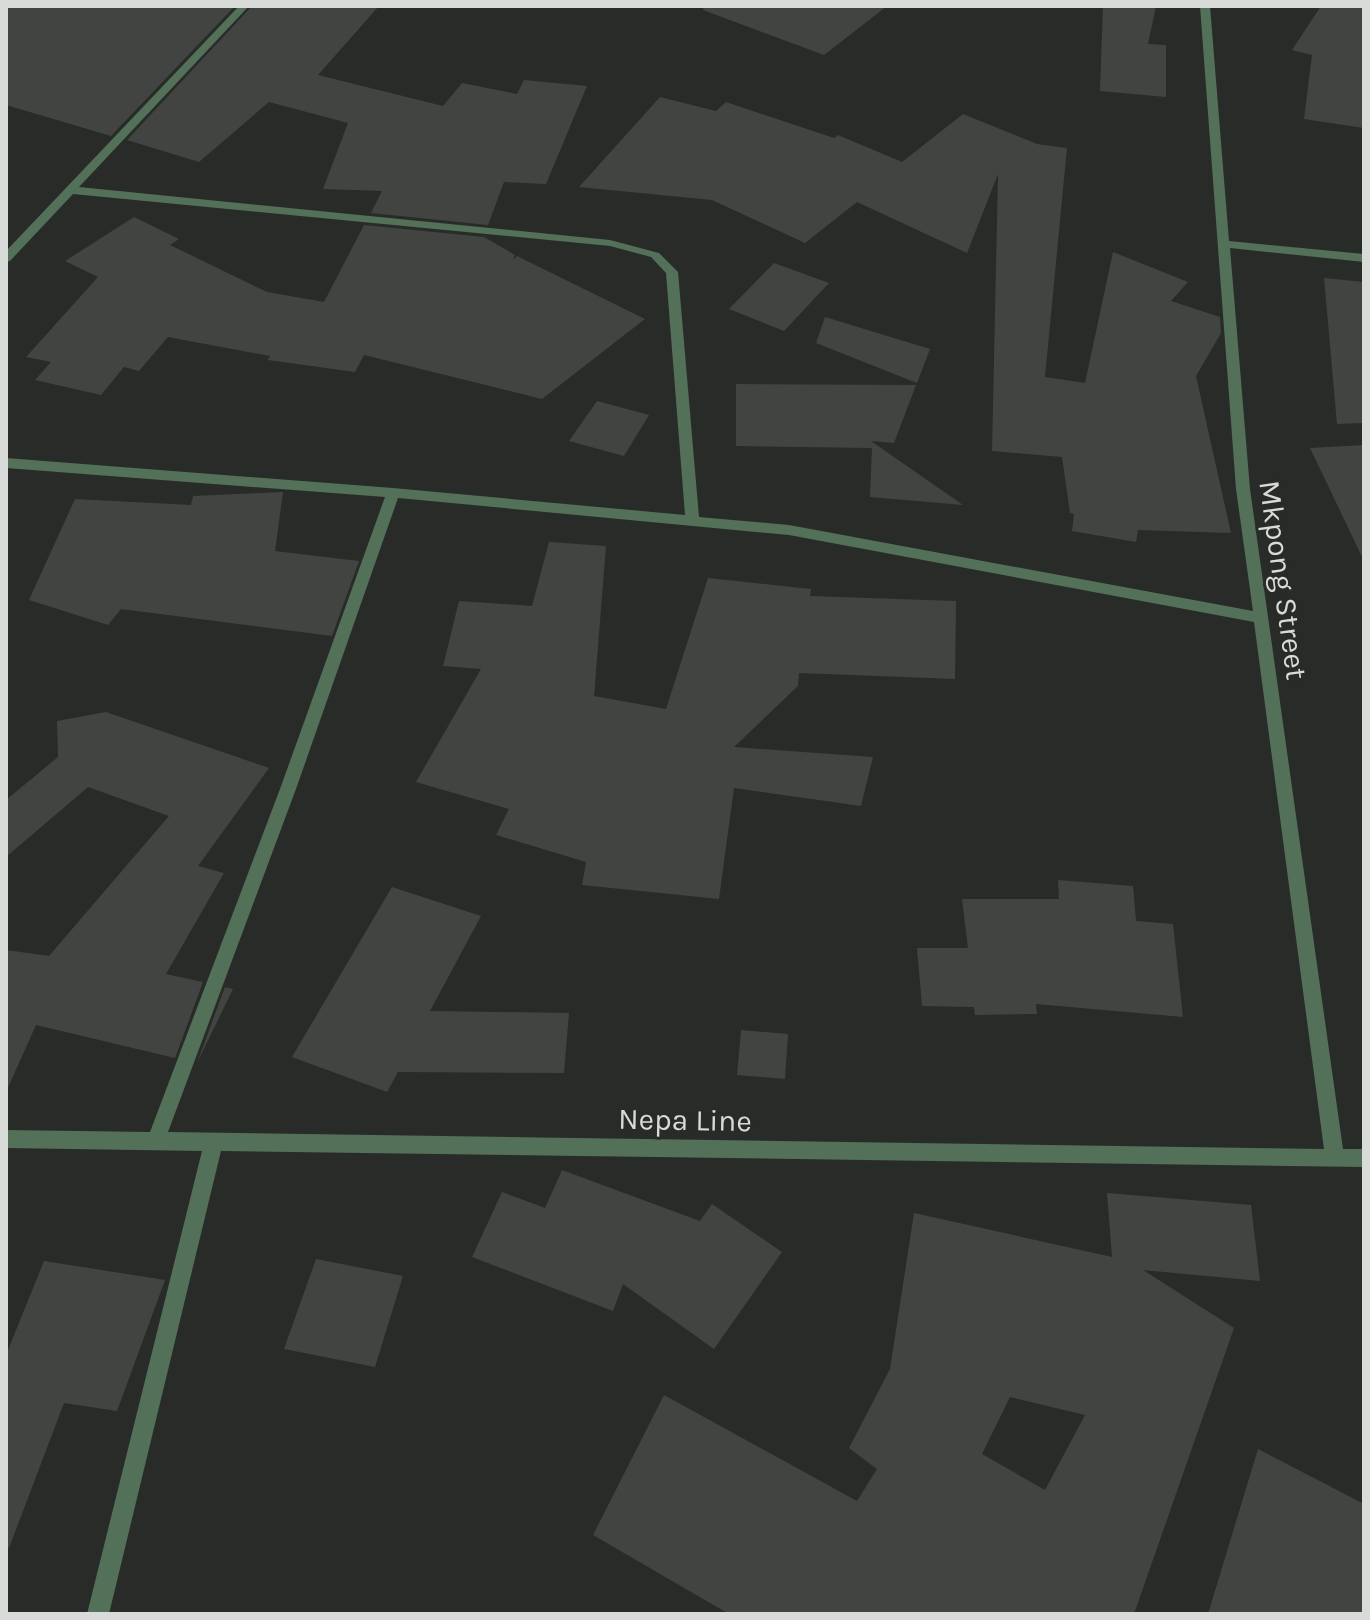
<svg xmlns="http://www.w3.org/2000/svg" width="1370" height="1620" font-family="Karla,sans-serif">
  <style>
    .building { fill: #424442; fill-rule: evenodd }
    .lines { fill: none; stroke-linecap: round; stroke-linejoin: round }
    .minor { fill: #537058; fill-rule: evenodd }
    .labels { text-anchor: middle; dominant-baseline: central; stroke-width: 6; stroke-linejoin: round; paint-order: stroke }
    .street-label { font-size: 30px; fill: #d9dbd9; stroke: #292b29 }
  </style>
  <rect width="100%" height="100%" fill="#292b29"/>
  <!-- building -->
  <path class="building" d="M6,6H235L111,136L6,105Z
    M252,6H379L318,75L443,106L462,83L517,94L524,80L587,86L546,184L504,182L488,225L371,213L382,191L323,189L348,123L269,102L199,162L127,140Z
    M704,6H887L824,55L703,10Z
    M1103,6H1156L1148,44L1166,45V97L1100,91Z
    M1321,6H1364V128L1304,119L1312,55L1292,50Z
    M660,97L716,111L726,102L834,138L838,135L902,162L963,114L1037,144L1067,148L1045,377L1085,383L1113,252L1188,282L1171,301L1220,317L1221,333L1196,376L1231,533L1138,530L1136,542L1072,531L1074,514L1070,513L1062,457L992,451L998,174L967,253L857,202L805,243L712,200L579,187Z
    M134,217L179,239L170,245L267,292L324,302L364,225L484,237L515,255L513,260L517,256L645,319L542,399L364,355L355,372L268,360L270,356L168,337L139,371L124,367L101,395L35,380L51,362L26,357L98,277L65,261Z
    M774,263L829,283L784,331L729,309Z
    M1324,278L1364,282V423L1337,424Z
    M825,317L930,349L917,383L816,343Z
    M736,384L916,385L894,443L871,441L963,505L870,497L872,448L736,446Z
    M597,401L649,415L624,456L569,441Z
    M1364,445V561L1310,448Z
    M283,492L275,551L359,561L332,636L121,609L108,625L29,600L75,499L191,505L193,496Z
    M549,542L606,546L594,696L666,709L708,578L811,589L810,596L956,601L955,679L799,673L798,686L734,747L873,757L861,806L734,788L719,899L582,885L586,862L496,835L509,809L416,782L481,669L443,666L459,601L532,606Z
    M106,712L269,768L198,866L224,873L166,974L203,982L175,1058L36,1025L6,1092V950L49,956L169,816L88,787L6,857V800L58,757L57,721Z
    M1058,880L1133,886L1136,921L1173,924L1183,1017L1036,1004L1037,1014L975,1015L974,1007L922,1006L917,948H968L962,899H1059Z
    M392,887L481,916L430,1011L569,1013L564,1073L398,1072L387,1092L292,1057Z
    M225,987L233,989L197,1063Z
    M741,1030L788,1034L785,1079L737,1075Z
    M562,1170L700,1221L712,1204L782,1252L714,1349L623,1284L613,1311L472,1257L502,1192L545,1208Z
    M1107,1193L1251,1205L1260,1281L1143,1270L1234,1328L1134,1614H729L593,1535L664,1395L857,1501L877,1469L849,1448L890,1369L914,1213L1112,1257ZM1010,1397L1085,1415L1045,1490L982,1454Z
    M316,1259L403,1276L375,1367L284,1349Z
    M44,1261L165,1280L117,1411L64,1403L9,1548L6,1547V1355Z
    M1258,1449L1364,1504V1614H1208Z"/>
  <g class="lines">
    <!-- minor -->
    <path class="minor" d="M239,6H249L79,187L610,240L659,253L678,272L699,517L789,525L1253,611L1236,489L1200,6H1210L1229,241L1364,254V262L1230,248L1250,489L1343,1149H1364V1167L221,1151L109,1614H87L202,1151L6,1148V1130L150,1132L280,789L385,497L6,468V458L393,488L685,515L666,273L651,257L610,246L73,194L10,261L6,262V251ZM398,498L789,535L1254,622L1324,1149L168,1132L296,789Z"/>
  </g>
  <g class="labels">
    <!-- street labels -->
    <g class="street-label">
      <text transform="translate(1283 580) rotate(82)">Mkpong Street</text>
      <text transform="translate(685 1120) rotate(1)">Nepa Line</text>
    </g>
  </g>
  <!-- border -->
  <rect width="1370" height="1620" fill="none" stroke="#d9dbd9" stroke-width="16"/>
</svg>
